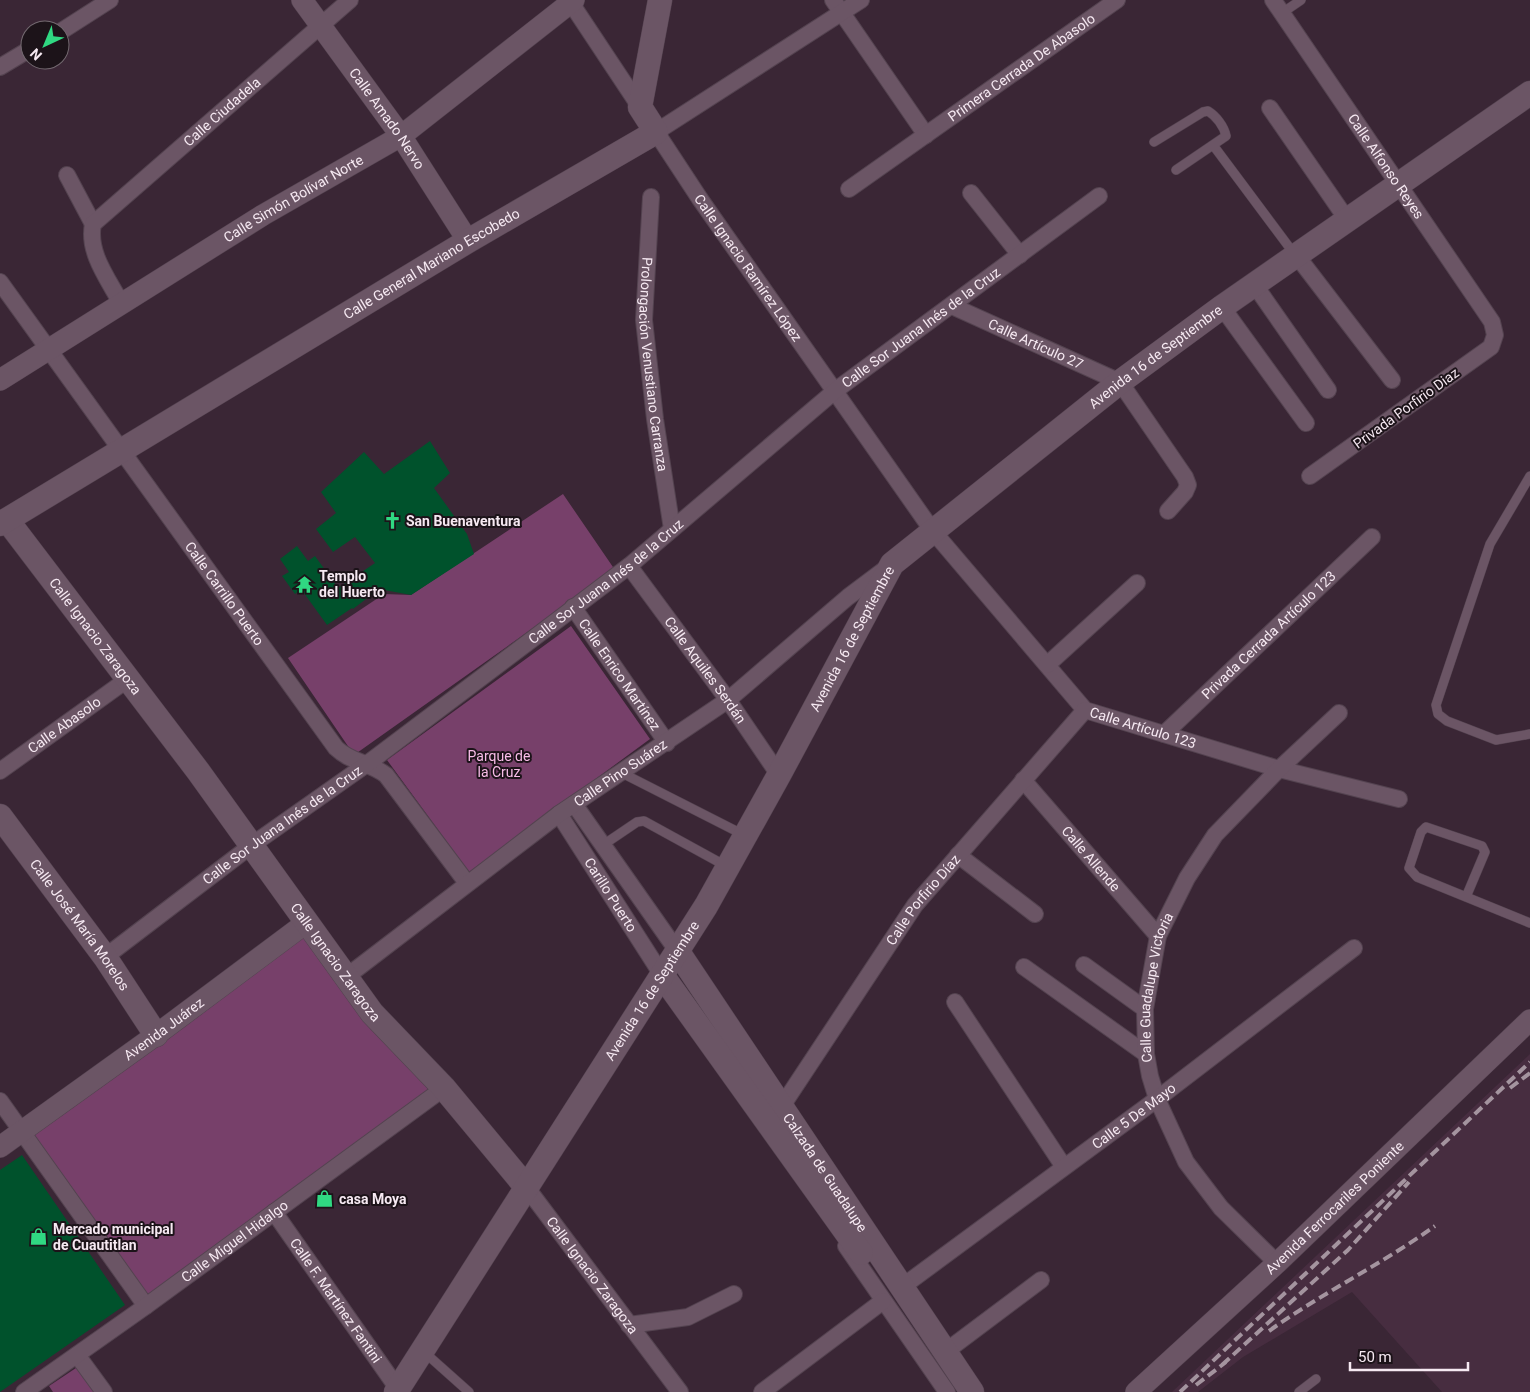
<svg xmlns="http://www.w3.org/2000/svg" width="1530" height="1392" font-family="Roboto,sans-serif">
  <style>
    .built { fill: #472d40 }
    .green { fill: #77406a }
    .building { fill: #00522c }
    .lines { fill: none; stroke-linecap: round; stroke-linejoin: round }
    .service-casing { stroke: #544350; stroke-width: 10 }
    .minor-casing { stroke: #544350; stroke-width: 18 }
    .tertiary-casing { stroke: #544350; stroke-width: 22 }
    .secondary-casing { stroke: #544350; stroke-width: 25 }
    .service { stroke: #6b5565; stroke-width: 9 }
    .minor { stroke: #6b5565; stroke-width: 16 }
    .tertiary { stroke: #6b5565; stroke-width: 21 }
    .secondary { stroke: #6b5565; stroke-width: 24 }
    .rail { stroke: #a4949f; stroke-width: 4; stroke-dasharray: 10 5; stroke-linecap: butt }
    .labels { text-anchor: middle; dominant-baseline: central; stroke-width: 4; stroke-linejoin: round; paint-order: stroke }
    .street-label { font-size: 14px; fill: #f6e9f2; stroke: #1c1319 }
    .poi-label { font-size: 14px; font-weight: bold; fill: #f6e9f2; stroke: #1c1319; text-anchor: start }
    .park-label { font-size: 14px; fill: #f9bde9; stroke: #1c1319 }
  </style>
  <rect width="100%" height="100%" fill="#3a2635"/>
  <!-- built -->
  <path class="built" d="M1530,1054V1392H1442L1352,1292L1243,1357L1198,1392H1172Z"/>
  <!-- green -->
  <path class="green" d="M563,494L615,570L354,755L288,658L384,594L411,595Z
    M571,626L650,739L469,872L387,760Z
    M306,923L444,1088L146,1306L21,1133Z
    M79,1366L98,1392H53L49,1386Z"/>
  <!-- building -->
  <path class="building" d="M430,441L450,473L434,488L467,534L474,554L411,595L379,589L353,609L352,608L327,625L301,589L295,594L282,576L289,572L280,559L297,546L308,561L315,556L338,588L375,563L355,537L333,552L316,529L336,513L321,492L364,452L384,474Z
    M22,1155L125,1305L0,1392V1170Z"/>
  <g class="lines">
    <defs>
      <path id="service" d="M1282,13L1301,0
        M1154,142L1203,112L1208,111C1216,116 1224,126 1226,136L1176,170
        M1213,145L1295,255
        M1530,476L1490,544L1436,705L1438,714L1447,721L1496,740L1530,734
        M622,773L744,835
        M603,845L637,822L644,821L726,866
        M1466,897L1485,852L1482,846L1426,827L1421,832L1409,868L1417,877L1530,923
        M423,1351L469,1392
        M1299,1392L1316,1379"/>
      <g id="minor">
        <path d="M569,0L640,107"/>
        <path d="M833,0L926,135"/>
        <path id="s1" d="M861,0L656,132L700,199L932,530L1085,710L1279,769L1399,799"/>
        <path id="s2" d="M1273,0L1492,322L1495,335L1491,347L1310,476"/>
        <path d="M60,32L110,0"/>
        <path d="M0,67L30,49"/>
        <path d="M1270,108L1348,221"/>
        <path d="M67,175L93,224"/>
        <path id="s3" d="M849,189L1117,0"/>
        <path d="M971,193L1020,255"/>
        <path id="s4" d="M651,197L644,320L655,419L672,529"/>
        <path d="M1297,256L1392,380"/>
        <path id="s5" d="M0,282L336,748C352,763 369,762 386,775L467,883"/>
        <path d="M1254,284L1328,390"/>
        <path id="s6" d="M122,305C109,280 87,253 93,224L350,0"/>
        <path id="s7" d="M952,306L1120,382L1185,477L1188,485L1185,492L1168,511"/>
        <path d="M1222,307L1306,423"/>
        <path id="s8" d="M629,566L728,700L779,775"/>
        <path id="s9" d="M573,607L667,743"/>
        <path d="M1047,665L1137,583"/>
        <path id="s10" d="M1164,734L1372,537"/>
        <path id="s11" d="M0,771L128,679"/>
        <path id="s12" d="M1023,780L1158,936"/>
        <path d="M574,804L678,952"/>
        <path id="s13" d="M559,814L662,975"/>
        <path d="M958,855L1035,914"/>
        <path id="s14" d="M105,957L252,845L367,764L629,566L836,390L1099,196"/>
        <path d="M1084,965L1145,1009"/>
        <path d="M1024,967L1146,1054"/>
        <path id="s15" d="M346,977L559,814L728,700L848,597L888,567"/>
        <path d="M955,1002L1064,1167"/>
        <path d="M0,1101L146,1306"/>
        <path id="s16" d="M782,1106L915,905L1085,710"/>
        <path id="s17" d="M527,1188L680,1392"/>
        <path id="s18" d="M274,1212L398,1389"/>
        <path d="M846,1246L947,1392"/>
        <path id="s19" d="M1277,1263L1221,1208L1186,1162L1157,1099L1150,1076L1146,1054L1145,1009L1158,936L1187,878L1215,835L1279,769L1339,713"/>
        <path id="s20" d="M910,1281L1157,1099L1354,948"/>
        <path d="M629,1325L688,1317L734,1294"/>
        <path d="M953,1346L1041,1280"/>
        <path d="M77,1355L104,1392"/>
        <path id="s21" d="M24,1392L146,1306L444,1088"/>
        <path d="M762,1392L883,1301"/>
      </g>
      <g id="tertiary">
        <path id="s22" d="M302,0L401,136L468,241"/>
        <path id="s23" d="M0,380L263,215L401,136L574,0"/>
        <path id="s24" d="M0,1147L156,1035L306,923"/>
        <path id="s25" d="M1136,1392L1277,1263L1530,1020"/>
      </g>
      <g id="secondary">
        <path id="s26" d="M7,520L198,771L372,1013L444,1088L527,1188"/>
        <path id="s27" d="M0,524L468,241L656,132L640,107L660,0"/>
        <path id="s28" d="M0,816L105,957L156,1035"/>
        <path id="s29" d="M678,952L972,1392"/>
        <path d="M662,975L861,1253"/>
        <path id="s30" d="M396,1392L706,906L779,775L892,564L1120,382L1222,307L1530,93"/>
      </g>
    </defs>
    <!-- service casing -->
    <use href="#service" class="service-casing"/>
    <!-- minor casing -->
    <use href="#minor" class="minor-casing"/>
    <!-- tertiary casing -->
    <use href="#tertiary" class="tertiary-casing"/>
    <!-- secondary casing -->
    <use href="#secondary" class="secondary-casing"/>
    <!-- service -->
    <use href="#service" class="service"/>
    <!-- minor -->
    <use href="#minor" class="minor"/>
    <!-- tertiary -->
    <use href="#tertiary" class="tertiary"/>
    <!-- secondary -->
    <use href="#secondary" class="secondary"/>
    <!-- rail -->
    <path class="rail" d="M1510,1088L1530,1073
      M1269,1331C1322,1293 1382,1264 1435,1226
      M1222,1365L1348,1250L1409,1182
      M1196,1385L1226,1362
      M1180,1392L1530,1062"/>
  </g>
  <!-- icons -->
  <defs>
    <symbol id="church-bare" viewBox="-9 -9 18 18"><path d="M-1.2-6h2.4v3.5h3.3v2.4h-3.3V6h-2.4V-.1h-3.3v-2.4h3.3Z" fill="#30d882" stroke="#1c1319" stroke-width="2.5" paint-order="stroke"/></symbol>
    <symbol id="temple-bare" viewBox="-9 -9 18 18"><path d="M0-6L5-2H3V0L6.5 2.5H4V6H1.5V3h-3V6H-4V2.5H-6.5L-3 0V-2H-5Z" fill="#30d882" stroke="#1c1319" stroke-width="2.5" paint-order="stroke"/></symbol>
    <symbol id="shop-bare" viewBox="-9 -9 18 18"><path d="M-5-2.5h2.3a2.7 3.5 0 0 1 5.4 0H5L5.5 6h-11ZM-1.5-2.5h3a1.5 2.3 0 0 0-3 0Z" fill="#30d882" stroke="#1c1319" stroke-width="2.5" paint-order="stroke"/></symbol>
  </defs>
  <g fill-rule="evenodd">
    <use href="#church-bare" x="380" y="508" width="25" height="25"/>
    <use href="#temple-bare" x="292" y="572" width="25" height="25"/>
    <use href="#shop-bare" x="312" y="1186" width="25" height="25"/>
    <use href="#shop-bare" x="26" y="1224" width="25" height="25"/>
  </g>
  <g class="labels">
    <!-- street labels -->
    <g class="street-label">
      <text stroke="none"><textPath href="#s3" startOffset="211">Primera Cerrada De Abasolo</textPath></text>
      <text stroke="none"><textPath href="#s6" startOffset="259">Calle Ciudadela</textPath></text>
      <text stroke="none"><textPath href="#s22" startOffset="146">Calle Amado Nervo</textPath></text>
      <text stroke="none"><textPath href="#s2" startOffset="201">Calle Alfonso Reyes</textPath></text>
      <text stroke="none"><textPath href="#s23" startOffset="345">Calle Simón Bolívar Norte</textPath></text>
      <text stroke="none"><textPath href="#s27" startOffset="504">Calle General Mariano Escobedo</textPath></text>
      <text stroke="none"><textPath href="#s1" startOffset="408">Calle Ignacio Ramírez López</textPath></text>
      <text stroke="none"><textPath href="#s14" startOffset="1031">Calle Sor Juana Inés de la Cruz</textPath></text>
      <text stroke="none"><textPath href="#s7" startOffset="92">Calle Artículo 27</textPath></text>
      <text stroke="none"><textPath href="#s30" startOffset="1301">Avenida 16 de Septiembre</textPath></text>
      <text stroke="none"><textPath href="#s4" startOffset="168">Prolongación Venustiano Carranza</textPath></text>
      <text transform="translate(1406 408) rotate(-36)">Privada Porfirio Diaz</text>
      <text stroke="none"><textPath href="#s14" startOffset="626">Calle Sor Juana Inés de la Cruz</textPath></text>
      <text stroke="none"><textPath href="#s5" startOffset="384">Calle Carrillo Puerto</textPath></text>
      <text stroke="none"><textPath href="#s10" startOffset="144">Privada Cerrada Artículo 123</textPath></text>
      <text stroke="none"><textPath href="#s26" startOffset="146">Calle Ignacio Zaragoza</textPath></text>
      <text stroke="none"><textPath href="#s30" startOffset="881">Avenida 16 de Septiembre</textPath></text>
      <text stroke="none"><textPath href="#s8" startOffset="129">Calle Aquiles Serdán</textPath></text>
      <text stroke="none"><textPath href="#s9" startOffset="82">Calle Enrico Martínez</textPath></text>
      <text stroke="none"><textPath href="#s11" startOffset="79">Calle Abasolo</textPath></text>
      <text stroke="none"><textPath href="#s1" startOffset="1025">Calle Artículo 123</textPath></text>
      <text stroke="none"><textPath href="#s15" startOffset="342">Calle Pino Suárez</textPath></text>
      <text stroke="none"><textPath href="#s14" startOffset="221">Calle Sor Juana Inés de la Cruz</textPath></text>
      <text stroke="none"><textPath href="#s12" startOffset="104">Calle Allende</textPath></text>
      <text stroke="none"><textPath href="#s13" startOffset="96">Carillo Puerto</textPath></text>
      <text stroke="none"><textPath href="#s16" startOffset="250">Calle Porfirio Díaz</textPath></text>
      <text stroke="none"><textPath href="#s28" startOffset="135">Calle José María Morelos</textPath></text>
      <text stroke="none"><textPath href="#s26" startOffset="551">Calle Ignacio Zaragoza</textPath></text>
      <text stroke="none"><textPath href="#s19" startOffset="320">Calle Guadalupe Victoria</textPath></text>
      <text stroke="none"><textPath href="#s30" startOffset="476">Avenida 16 de Septiembre</textPath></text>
      <text stroke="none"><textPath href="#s24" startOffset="202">Avenida Juárez</textPath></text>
      <text stroke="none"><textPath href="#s20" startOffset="278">Calle 5 De Mayo</textPath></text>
      <text stroke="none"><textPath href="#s29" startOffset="265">Calzada de Guadalupe</textPath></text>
      <text stroke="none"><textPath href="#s25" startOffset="271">Avenida Ferrocariles Poniente</textPath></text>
      <text stroke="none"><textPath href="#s21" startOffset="259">Calle Miguel Hidalgo</textPath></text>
      <text stroke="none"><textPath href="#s17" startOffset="109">Calle Ignacio Zaragoza</textPath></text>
      <text stroke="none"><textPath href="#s18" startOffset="108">Calle F. Martínez Fantini</textPath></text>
    </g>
    <!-- poi labels -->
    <g class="poi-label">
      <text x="406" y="521">San Buenaventura</text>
      <text x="319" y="576">Templo<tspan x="319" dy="16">del Huerto</tspan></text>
      <text x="339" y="1199">casa Moya</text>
      <text x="53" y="1229">Mercado municipal<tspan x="53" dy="16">de Cuautitlan</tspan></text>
    </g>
    <!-- park labels -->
    <g class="park-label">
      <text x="499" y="756">Parque de<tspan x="499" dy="16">la Cruz</tspan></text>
    </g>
  </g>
  <!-- north arrow -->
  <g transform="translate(45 45) rotate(224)"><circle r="24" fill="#1c1319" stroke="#736970"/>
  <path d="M0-4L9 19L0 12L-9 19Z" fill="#30d882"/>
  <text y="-8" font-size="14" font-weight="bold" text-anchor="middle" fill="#f6e9f2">N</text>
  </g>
  <!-- scale -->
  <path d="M1350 1362v8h118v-8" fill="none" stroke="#f6e9f2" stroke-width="2.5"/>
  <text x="1358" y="1362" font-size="15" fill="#f6e9f2" stroke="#1c1319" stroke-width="4" paint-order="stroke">50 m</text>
</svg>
